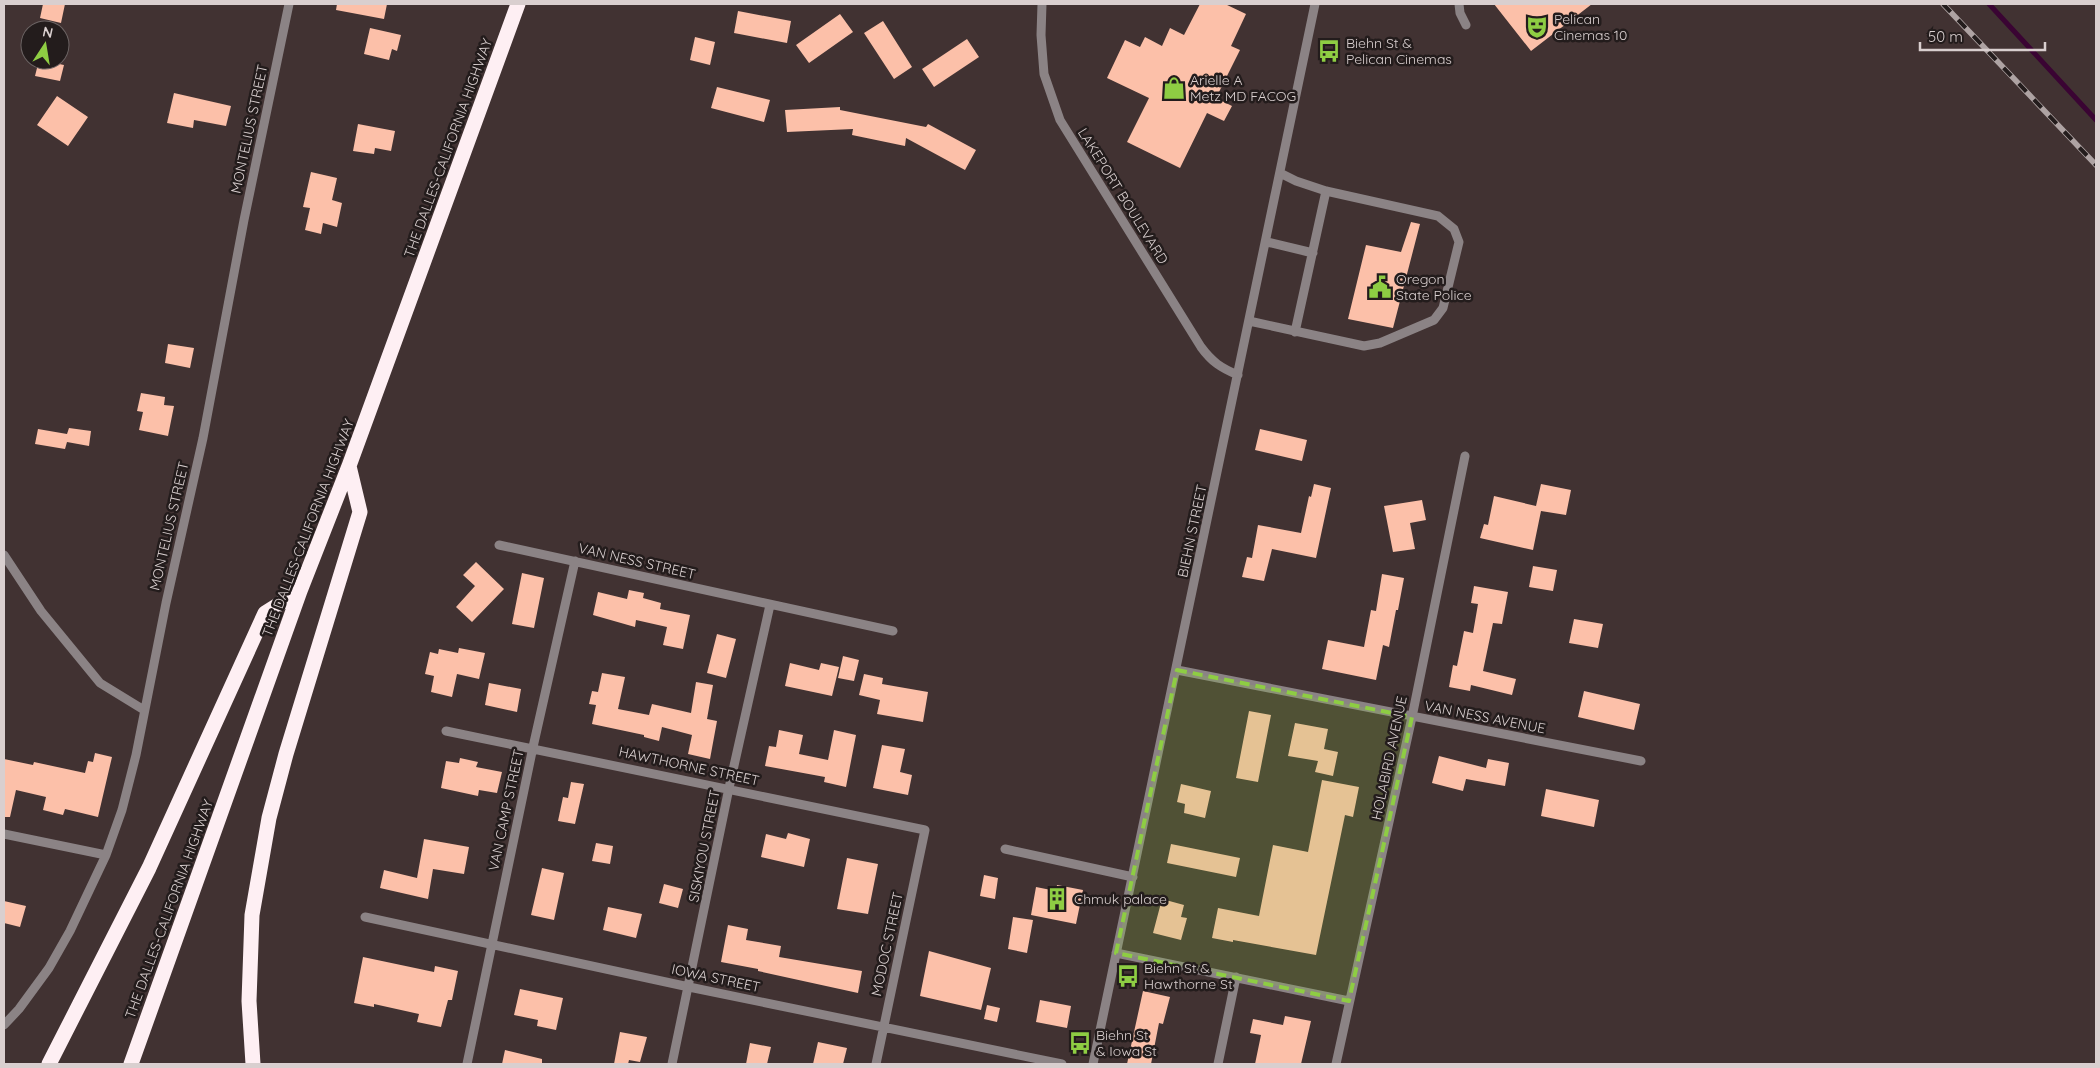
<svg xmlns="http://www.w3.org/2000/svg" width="2100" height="1068" font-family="Quicksand,sans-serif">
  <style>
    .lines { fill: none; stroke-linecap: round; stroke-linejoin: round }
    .stream { stroke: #3a0433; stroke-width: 5 }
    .building { fill: #fcc0a9 }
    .minor { stroke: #8b8385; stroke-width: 9 }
    .highway { stroke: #feeff3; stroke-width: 15 }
    .rail-casing { stroke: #aea3a3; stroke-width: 5.5 }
    .rail { stroke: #231c1c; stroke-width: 4; stroke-dasharray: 11; stroke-linecap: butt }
    .marked { fill: #8ecd43; fill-opacity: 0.2; stroke: #8ecd43; stroke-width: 4; stroke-dasharray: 10 6; stroke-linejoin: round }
    .labels { text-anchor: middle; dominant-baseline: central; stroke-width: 5; stroke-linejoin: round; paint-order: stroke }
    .poi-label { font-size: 14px; fill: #d9cfcf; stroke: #231c1c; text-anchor: start }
    .street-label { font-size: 14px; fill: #d9cfcf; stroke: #231c1c }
  </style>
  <rect width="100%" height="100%" fill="#413232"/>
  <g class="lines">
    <!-- stream -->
    <path class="stream" d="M1989,4L2096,120"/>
  </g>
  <!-- building -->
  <path class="building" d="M43,4H65L61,23L40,18Z
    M337,4H387L384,19L336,10Z
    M1200,4H1225L1246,14L1231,46L1240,50L1216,98L1232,106L1224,121L1207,113L1180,168L1127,142L1149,98L1107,78L1125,40L1140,47L1145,37L1162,46L1170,28L1184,35Z
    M1494,4H1592L1531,51Z
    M738,11L791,21L787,43L734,33Z
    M840,14L853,32L809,63L796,45Z
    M883,21L912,67L894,79L864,33Z
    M370,28L401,35L397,51L392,49L389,60L364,54Z
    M695,37L715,42L710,65L690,60Z
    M967,39L979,57L934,87L922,69Z
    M39,60L64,65L60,81L35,76Z
    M717,87L770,100L764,122L711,108Z
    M174,93L231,106L226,126L194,120L193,128L167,123Z
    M57,96L88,117L68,146L37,125Z
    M840,107V110L926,127L928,124L976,150L965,170L906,138L905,146L852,135L853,129L787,132L785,110Z
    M358,124L395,131L391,151L375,148L374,154L353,151Z
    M311,172L337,178L332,200L342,203L337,227L323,223L321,234L305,230L310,208L303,207Z
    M1411,222L1420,224L1393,328L1348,319L1366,245L1401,252Z
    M168,344L194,348L190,368L165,363Z
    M141,393L165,397L164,405L174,406L168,436L139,430L143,412L137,411Z
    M69,428L91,431L89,446L67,442L65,449L35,444L38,429L67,434Z
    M1260,429L1307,440L1302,461L1255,450Z
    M1314,484L1331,488L1316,558L1272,549L1264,581L1242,577L1247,557L1252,558L1258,525L1301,533L1309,496L1311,497Z
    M1541,484L1571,490L1566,515L1541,511L1533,550L1480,538L1484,524L1488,525L1494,496L1536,506Z
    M1422,500L1426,520L1410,523L1415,549L1393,552L1384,506Z
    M476,562L504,589L472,622L456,607L475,586L463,575Z
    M1533,566L1557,570L1553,591L1529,587Z
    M522,573L544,578L534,628L512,624Z
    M1382,574L1404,578L1398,610H1396L1389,647L1383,645L1376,680L1322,669L1328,640L1364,647L1371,610L1376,611Z
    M1474,586L1508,592L1502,624L1493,623L1483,671L1516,679L1512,695L1471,685L1470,691L1449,687L1453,665L1457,666L1464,631L1473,633L1478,604L1471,603Z
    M629,590L644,593L643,598L661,603L660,609L690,615L683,649L663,645L667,627L636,620L635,627L593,615L598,592L627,599Z
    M1574,619L1603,624L1598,648L1569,643Z
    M717,634L736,639L726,678L707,673Z
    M459,648L485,653L479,679L457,674L452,697L431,692L434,676L425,674L430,652L438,654L439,649L458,653Z
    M843,656L859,660L854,681L838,678Z
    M790,663L819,670L821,663L839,667L832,696L785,686Z
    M602,673L625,677L618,709L649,715L652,704L691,713L696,682L713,685L707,719L717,721L710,759L688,754L692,735L662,727L659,741L644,737V735L592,724L596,705L589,704L592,691L598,692Z
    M864,674L883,678L882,684L928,692L923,722L877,714L880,700L859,695Z
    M489,683L521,689L517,712L485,705Z
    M1584,691L1640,704L1634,730L1578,717Z
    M1249,711L1271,715L1258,782L1236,778Z
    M1295,723L1328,729L1324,749L1338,752L1333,776L1315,772L1318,761L1288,756Z
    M779,730L803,735L799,754L828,760L834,730L856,735L846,787L824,782L825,777L765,766L769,746L776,747Z
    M882,745L905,749L900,772L912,775L908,795L873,788Z
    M95,753L112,757L98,817L65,809L63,815L43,810L46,797L16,790L10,817H4V759L33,765L34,762L85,773L88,761L93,762Z
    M1439,756L1486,768L1488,759L1509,763L1505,786L1466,779L1463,791L1432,783Z
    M460,758L478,762L476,767L502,772L497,793L479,790L478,796L441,788L446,761L459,763Z
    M1322,780L1359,787L1353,817L1345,815L1316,955L1233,940V942L1212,938L1218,908L1259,916L1273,845L1308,852Z
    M571,782L584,784L575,824L558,821L563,797L568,798Z
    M1181,784L1211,791L1205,818L1184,813L1185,804L1177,802Z
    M1546,789L1599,800L1594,827L1541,816Z
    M788,833L810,839L804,867L761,857L766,834L786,839Z
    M424,839L469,847L464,874L433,869L428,899L380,888L384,870L417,878Z
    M596,843L613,846L610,864L592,861Z
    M1171,844L1240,858L1236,877L1167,863Z
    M847,858L878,864L868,914L837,909Z
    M542,868L564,873L554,920L531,915Z
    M984,875L998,878L995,899L980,896Z
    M664,884L683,889L678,908L659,903Z
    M1057,885L1083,890L1076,924L1031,915L1036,887L1056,891Z
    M1162,899L1184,905L1181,917L1187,918L1181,940L1153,933Z
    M4,901L26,906L20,927L4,923Z
    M608,907L642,914L636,938L603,930Z
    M1013,917L1033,920L1027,953L1008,949Z
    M728,925L748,929L746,940L781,946L779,957L862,971L858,993L758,971V969L721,962Z
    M929,951L991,968L981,1010L920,996Z
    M363,957L434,972L435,966L458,971L452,1000H448L441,1027L417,1022L419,1014L374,1004V1007L354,1003Z
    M520,989L563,998L556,1030L537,1026L538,1020L514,1015Z
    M1143,991L1170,997L1163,1024L1159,1023L1151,1064H1127Z
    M1040,1000L1071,1006L1067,1028L1036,1022Z
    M987,1005L1000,1008L997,1022L984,1019Z
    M1285,1016L1311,1021L1301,1064H1255L1261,1035L1250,1033L1253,1019L1283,1025Z
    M620,1032L647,1037L640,1062L629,1060L628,1064H614Z
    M818,1042L847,1048L843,1064H813Z
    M750,1043L771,1047L767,1064H746Z
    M505,1050L542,1059V1064H502Z"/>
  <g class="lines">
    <!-- minor -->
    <path class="minor" d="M1042,4L1041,35L1044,74L1060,120L1201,347C1212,362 1221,368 1238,375
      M1459,4L1460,13L1466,25
      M1267,242L1313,253
      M1249,321L1364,346L1380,343L1434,320L1443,308L1459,242L1454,229L1438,216L1326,191L1296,181L1280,173
      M1295,332L1326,191
      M499,545L893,631
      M4,555L41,611L100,683L144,710
      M1177,670L1641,761
      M446,731L925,830L876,1064
      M4,834L106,855
      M1005,849L1133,877
      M365,917L689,987L1062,1064
      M1116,953L1349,1001
      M4,1025L19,1009L49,968L70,931L106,855L122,810L136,755L166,603L203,438L244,220L289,4
      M467,1064L533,747L575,561
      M672,1064L729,788L770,605
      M1093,1064L1315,4
      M1218,1064L1236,977
      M1336,1064L1412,717L1465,456"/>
    <!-- highway -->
    <path class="highway" d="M49,1064L149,868L265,613L300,591
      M131,1064L300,591L349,466L518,4
      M253,1064L249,1001L252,915L269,818L286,754L360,512L349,466"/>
    <defs>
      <path id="rail" d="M1943,4L2096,165"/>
    </defs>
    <!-- rail casing -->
    <use href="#rail" class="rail-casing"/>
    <!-- rail -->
    <use href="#rail" class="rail"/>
  </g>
  <!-- marked area -->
  <path class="marked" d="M1177,670L1412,717L1349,1001L1116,953Z"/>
  <!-- icons -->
  <defs>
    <symbol id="theatre-bare" viewBox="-9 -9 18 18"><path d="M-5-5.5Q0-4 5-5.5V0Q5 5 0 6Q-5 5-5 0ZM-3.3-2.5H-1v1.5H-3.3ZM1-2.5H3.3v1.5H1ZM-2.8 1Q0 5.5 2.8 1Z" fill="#8ecd43" stroke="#231c1c" stroke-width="2.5" paint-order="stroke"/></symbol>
    <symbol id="bus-bare" viewBox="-9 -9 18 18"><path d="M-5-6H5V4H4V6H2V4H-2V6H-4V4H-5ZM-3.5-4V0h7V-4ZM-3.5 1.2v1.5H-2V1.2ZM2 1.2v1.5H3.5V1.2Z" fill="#8ecd43" stroke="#231c1c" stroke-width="2.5" paint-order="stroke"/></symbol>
    <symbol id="shop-bare" viewBox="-9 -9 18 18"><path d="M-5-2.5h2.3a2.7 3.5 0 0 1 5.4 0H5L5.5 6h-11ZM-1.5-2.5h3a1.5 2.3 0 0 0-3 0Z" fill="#8ecd43" stroke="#231c1c" stroke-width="2.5" paint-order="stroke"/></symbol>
    <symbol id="civic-bare" viewBox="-9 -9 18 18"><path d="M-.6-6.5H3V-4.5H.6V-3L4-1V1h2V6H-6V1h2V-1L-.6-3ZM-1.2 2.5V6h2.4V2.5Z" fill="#8ecd43" stroke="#231c1c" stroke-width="2.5" paint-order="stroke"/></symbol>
    <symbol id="building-bare" viewBox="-9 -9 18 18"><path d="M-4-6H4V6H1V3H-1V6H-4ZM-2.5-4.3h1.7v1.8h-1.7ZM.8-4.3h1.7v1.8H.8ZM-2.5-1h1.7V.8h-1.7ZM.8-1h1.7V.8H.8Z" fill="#8ecd43" stroke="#231c1c" stroke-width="2.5" paint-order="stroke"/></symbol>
  </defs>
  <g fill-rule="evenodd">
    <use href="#theatre-bare" x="1521" y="11" width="32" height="32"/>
    <use href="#bus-bare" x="1313" y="35" width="32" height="32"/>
    <use href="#shop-bare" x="1158" y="72" width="32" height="32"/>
    <use href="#civic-bare" x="1364" y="271" width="32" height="32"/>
    <use href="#building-bare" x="1041" y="883" width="32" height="32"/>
    <use href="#bus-bare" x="1112" y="960" width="32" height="32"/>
    <use href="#bus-bare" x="1064" y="1027" width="32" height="32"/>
  </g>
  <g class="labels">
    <!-- poi labels -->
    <g class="poi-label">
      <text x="1554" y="19">Pelican<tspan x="1554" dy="16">Cinemas 10</tspan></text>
      <text x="1346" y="43">Biehn St &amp;<tspan x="1346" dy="16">Pelican Cinemas</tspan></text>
      <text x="1190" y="80">Arielle A<tspan x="1190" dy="16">Metz MD FACOG</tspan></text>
      <text x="1396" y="279">Oregon<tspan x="1396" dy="16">State Police</tspan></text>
      <text x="1074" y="899">Chmuk palace</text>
      <text x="1144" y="968">Biehn St &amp;<tspan x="1144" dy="16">Hawthorne St</tspan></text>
      <text x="1096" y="1035">Biehn St<tspan x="1096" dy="16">&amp; Iowa St</tspan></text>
    </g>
    <!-- street labels -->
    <g class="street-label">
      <text transform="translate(249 129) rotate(-78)">MONTELIUS STREET</text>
      <text transform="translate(448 148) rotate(-70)">THE DALLES-CALIFORNIA HIGHWAY</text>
      <text transform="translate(1123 196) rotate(58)">LAKEPORT BOULEVARD</text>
      <text transform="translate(169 526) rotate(-77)">MONTELIUS STREET</text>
      <text transform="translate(308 528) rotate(-69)">THE DALLES-CALIFORNIA HIGHWAY</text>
      <text transform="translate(1192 531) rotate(-78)">BIEHN STREET</text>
      <text transform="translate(637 561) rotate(13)">VAN NESS STREET</text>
      <text transform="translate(1485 717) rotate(11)">VAN NESS AVENUE</text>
      <text transform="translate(1389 758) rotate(-78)">HOLABIRD AVENUE</text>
      <text transform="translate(689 766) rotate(12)">HAWTHORNE STREET</text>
      <text transform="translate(506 810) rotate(-78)">VAN CAMP STREET</text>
      <text transform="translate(704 846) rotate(-79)">SISKIYOU STREET</text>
      <text transform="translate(169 909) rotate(-70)">THE DALLES-CALIFORNIA HIGHWAY</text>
      <text transform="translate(887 944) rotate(-78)">MODOC STREET</text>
      <text transform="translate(716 978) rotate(12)">IOWA STREET</text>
    </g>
  </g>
  <!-- border -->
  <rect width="2100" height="1068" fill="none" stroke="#d9cfcf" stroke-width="10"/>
  <!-- north arrow -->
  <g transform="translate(45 45) rotate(12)"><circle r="24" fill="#231c1c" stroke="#6c6464"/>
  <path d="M0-4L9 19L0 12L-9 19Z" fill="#8ecd43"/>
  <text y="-8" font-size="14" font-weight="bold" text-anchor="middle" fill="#d9cfcf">N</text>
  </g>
  <!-- scale -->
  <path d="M1920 42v8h125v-8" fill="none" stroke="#d9cfcf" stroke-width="2.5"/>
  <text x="1928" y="42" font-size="15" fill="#d9cfcf" stroke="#231c1c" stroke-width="4" paint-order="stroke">50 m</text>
</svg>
